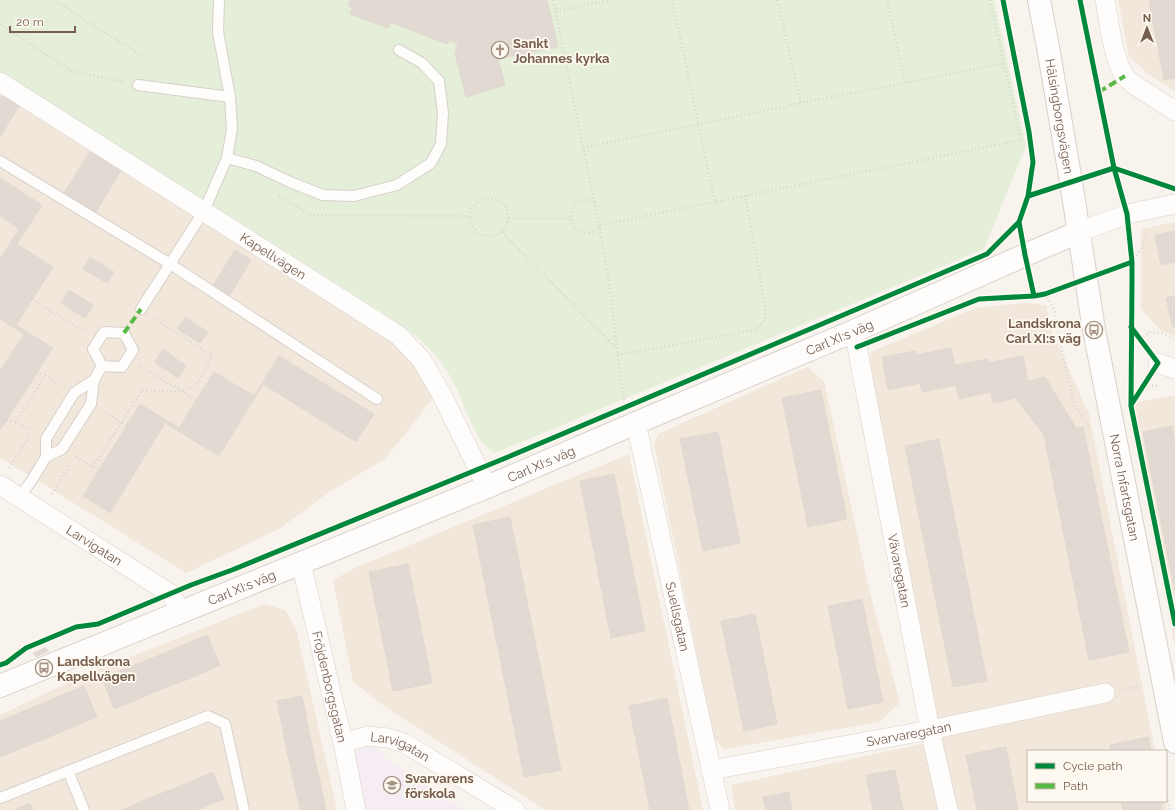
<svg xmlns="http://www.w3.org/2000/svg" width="1175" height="810" font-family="Raleway,sans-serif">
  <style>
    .residential { fill: #f1e7db }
    .education { fill: #f5ecf4 }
    .green { fill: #e4eed8 }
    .building { fill: #e2dad2; stroke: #e1d8cf }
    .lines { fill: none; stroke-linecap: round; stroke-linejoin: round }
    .service-casing { stroke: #d7d1cb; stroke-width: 12 }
    .minor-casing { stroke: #d7d1cb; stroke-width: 20 }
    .tertiary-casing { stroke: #d7d1cb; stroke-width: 24 }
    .path { stroke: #dad4d0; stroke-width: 2.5; stroke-dasharray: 1 3; stroke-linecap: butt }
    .service { stroke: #fefdfc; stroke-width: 10 }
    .minor { stroke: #fefdfc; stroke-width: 19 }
    .tertiary { stroke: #fefdfc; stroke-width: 22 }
    .quiet { stroke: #58b947; stroke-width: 4; stroke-dasharray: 8 4; stroke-linecap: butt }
    .cycleway-casing { stroke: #fef9f0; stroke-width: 8 }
    .cycleway { stroke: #00873e; stroke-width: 5 }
    .labels { text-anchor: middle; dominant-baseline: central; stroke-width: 3.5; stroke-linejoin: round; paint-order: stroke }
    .poi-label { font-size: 13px; font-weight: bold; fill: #765d4d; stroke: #fef9f0; text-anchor: start }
    .street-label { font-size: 13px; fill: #765d4d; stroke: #fef9f0 }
  </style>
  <rect width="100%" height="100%" fill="#f8f4ed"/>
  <!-- residential -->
  <path class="residential" d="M1118,0H1175V91L1149,75L1129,56Z
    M0,89L395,340L415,364L435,396L385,459L331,491L279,529L186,573L0,457Z
    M1175,222V336L1161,331L1141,309V229Z
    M1025,303L1046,305L1052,332L1089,414L1155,751H1028V801H1165L1167,810H735L731,785L939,740L869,382L871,352L975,308Z
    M807,367L824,381L870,593L900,703L879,722L725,749L714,739L654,444L658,434Z
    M1175,395V647L1127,404Z
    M629,454L703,810H545L384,706L353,682L333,580L357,567Z
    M265,604L285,610L296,628L337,810H0V715L89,673Z"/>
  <!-- education -->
  <path class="education" d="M372,742L387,760L464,810H365L352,757L362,746Z"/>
  <!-- green -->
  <path class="green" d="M0,0H994L1026,146L984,249L495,453C492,451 488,448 485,446C472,431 463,401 454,383C438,353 416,334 388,316L0,71Z"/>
  <!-- building -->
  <path class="building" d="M351,0H547L558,47L498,59L505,85L466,97L455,53L458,44L450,40L447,44L390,22L388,28L350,14L353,8L348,6Z
    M1149,0H1175V78L1164,80Z
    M2,96L19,106L0,137V100Z
    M91,150L122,169L94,215L62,196Z
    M0,178L42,205L17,244L53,267L16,325L53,348L0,430V371L24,334L0,319V259L19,229L0,216Z
    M1175,231V262L1161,265L1155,235Z
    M235,250L251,260L228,298L212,287Z
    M90,257L114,272L107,283L83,269Z
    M69,290L93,305L85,318L61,303Z
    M1175,296V327H1173L1166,298Z
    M185,317L208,332L200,343L177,329Z
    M951,348L955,365L988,359V363L1023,356L1030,395L993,403L991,392L959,399L956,385L922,392L920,383L888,390L882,357L915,351L916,355Z
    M163,349L186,366L178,378L155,362Z
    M279,356L374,414L356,442L263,384L219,456L165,423L110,513L83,496L140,404L179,428L214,372L254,396Z
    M1045,377L1076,428L1044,435L1016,399L1030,395L1028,381Z
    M821,390L847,519L808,527L782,398Z
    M1172,426L1175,442V456L1149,462L1143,432Z
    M1083,427L1129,652L1089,660L1044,435Z
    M718,432L740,543L703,551L680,439Z
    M939,439L987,681L953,687L905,446Z
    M1175,456V488L1155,492L1149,462Z
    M614,474L645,631L611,638L580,481Z
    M1175,488V519L1161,522L1155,492Z
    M510,517L561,770L524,777L473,525Z
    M1175,519V551L1167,552L1161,522Z
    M1175,551V591L1167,552Z
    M408,564L432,683L393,691L369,572Z
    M862,599L883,702L848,709L828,606Z
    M755,614L777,724L744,731L721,621Z
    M207,635L220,665L194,677L181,646Z
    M181,646L194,677L167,687L155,657Z
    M45,648L49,651L36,657L33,653Z
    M155,657L167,687L141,698L128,668Z
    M128,668L141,698L114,709L102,678Z
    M84,686L97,717L70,728L58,697Z
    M302,696L308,726L283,731L277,701Z
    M58,697L70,728L44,739L31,708Z
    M667,698L689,810H650L629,706Z
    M31,708L44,739L17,750L5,719Z
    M5,719L17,750L0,757V721Z
    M308,726L314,756L289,761L283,731Z
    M1148,737L1151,751H1111L1110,745Z
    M1006,747L1018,810H977L966,755Z
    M314,756L321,786L296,791L289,761Z
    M895,770L903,810H873L866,775Z
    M213,772L224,799L197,810H188L178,787Z
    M321,786L326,810H300L296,791Z
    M178,787L188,810H146L142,801Z
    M789,792L792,810H766L763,797Z
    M142,801L146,810H122Z
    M1121,801H1161L1162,810H1123Z
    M30,803L33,810H14Z"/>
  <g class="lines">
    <defs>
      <path id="service" d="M138,85L230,97
        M227,158L256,166L290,182L323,195L354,196L397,185L431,163L441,144L443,113L439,81L422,63L399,50
        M0,161L170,264L377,399
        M141,309L204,211L227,158L232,129L230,97L218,32L219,0
        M46,457V439L74,393L94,380
        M19,497L30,483L46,457L62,449L91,404L94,380L102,366L122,367L133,350L124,333L104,332L93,349L102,366
        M68,771L84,810
        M0,798L208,716L225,724L244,810"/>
      <g id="minor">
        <path d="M1105,0C1109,21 1113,58 1124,75C1130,85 1164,103 1175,111"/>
        <path id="s1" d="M0,82L398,335L421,359L442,395L487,487"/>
        <path d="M1079,232L1127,214L1175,204"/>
        <path id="s2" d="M854,331L930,730L948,810"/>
        <path d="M1158,363L1175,369"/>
        <path id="s3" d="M636,423L720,810"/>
        <path id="s4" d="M0,485L171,594L181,612"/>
        <path id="s5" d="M301,563L343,743L356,810"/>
        <path id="s6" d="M343,743L367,736L388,738L404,743L515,810"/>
        <path id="s7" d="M711,770L930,730L1105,693"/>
      </g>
      <g id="tertiary">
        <path id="s8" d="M1039,0L1048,47L1071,182L1094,330L1175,742"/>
        <path id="s9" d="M0,686L487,487L636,423L854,331L1025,255L1079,232"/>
      </g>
    </defs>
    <!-- service casing -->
    <use href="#service" class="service-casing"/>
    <!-- minor casing -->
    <use href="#minor" class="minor-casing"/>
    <!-- tertiary casing -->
    <use href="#tertiary" class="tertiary-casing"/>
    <!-- path -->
    <path class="path" d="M54,0L142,56
      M553,0L583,148
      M672,0L715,202L1021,140L1004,63L905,83
      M777,0L801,103L905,83L887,0
      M990,0L1004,63
      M556,11L612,0
      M0,24L71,71L124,82
      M279,196L311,215L470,216
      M470 217a19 19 0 1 1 38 0a19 19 0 1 1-38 0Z
      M594,201C589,199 584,199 579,202C559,215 579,245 600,228
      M509,218H571
      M600,225L715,202
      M502,232L616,348
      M1132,262L1142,247L1148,231
      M1045,294L1054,309L1059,337L1074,404L1090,428
      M32,299L50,311L86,332
      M1140,339L1150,332L1161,333L1175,339
      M617,355L755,330C762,325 765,321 766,312L745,195
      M140,366L196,400
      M37,372L45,375
      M1144,385L1159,386
      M625,404C618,371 616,337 612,304C605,251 594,200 583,148L801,103
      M105,413L120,422L128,424
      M7,420L16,422
      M34,432L16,422L45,375L61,385
      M76,457L93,467L100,469
      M93,467L142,390C156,390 182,395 194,386C200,382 209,363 212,356L154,318
      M9,468L30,435
      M52,494L70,464
      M1125,689L1141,686
      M1166,793L1170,810"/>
    <!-- service -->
    <use href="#service" class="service"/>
    <!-- minor -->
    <use href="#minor" class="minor"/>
    <!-- tertiary -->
    <use href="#tertiary" class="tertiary"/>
    <!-- quiet -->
    <path class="quiet" d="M1099,92L1125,76
      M124,333L141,309"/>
    <defs>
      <path id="cycleway" d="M1003,0L1029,132L1033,162L1028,196L1019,222L1025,255L1034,296
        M1080,0L1114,168L1127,214L1132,262V279L1131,406L1175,624
        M1028,196L1114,168L1175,189
        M1131,327L1158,363L1131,405
        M857,347L979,299L1034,296L1045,294L1132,262
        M0,665L6,663L26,648L76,627L98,624L191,585L232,570L508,457L987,254L1019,222"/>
    </defs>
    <!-- cycleway casing -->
    <use href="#cycleway" class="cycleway-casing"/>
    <!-- cycleway -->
    <use href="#cycleway" class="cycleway"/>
  </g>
  <!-- icons -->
  <defs>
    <symbol id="church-ring" viewBox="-11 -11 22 22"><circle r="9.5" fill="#fef9f0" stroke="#a49285" stroke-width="1.5"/><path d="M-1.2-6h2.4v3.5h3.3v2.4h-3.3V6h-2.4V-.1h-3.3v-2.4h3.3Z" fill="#a49285"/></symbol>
    <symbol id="bus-ring" viewBox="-11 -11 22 22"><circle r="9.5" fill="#fef9f0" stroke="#a49285" stroke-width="1.5"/><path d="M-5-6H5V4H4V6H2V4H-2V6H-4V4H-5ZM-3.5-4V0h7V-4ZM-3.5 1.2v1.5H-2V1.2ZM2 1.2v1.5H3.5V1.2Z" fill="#a49285"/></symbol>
    <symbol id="school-ring" viewBox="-11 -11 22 22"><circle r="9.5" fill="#fef9f0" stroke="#a49285" stroke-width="1.5"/><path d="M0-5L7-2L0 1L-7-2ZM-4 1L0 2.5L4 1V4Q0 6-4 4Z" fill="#a49285"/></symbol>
  </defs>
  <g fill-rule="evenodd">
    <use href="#church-ring" x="490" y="40" width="20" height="20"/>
    <use href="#bus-ring" x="1084" y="320" width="20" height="20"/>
    <use href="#bus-ring" x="34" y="658" width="20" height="20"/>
    <use href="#school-ring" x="382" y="775" width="20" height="20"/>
  </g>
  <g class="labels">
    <!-- poi labels -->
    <g class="poi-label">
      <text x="513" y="43">Sankt<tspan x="513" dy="15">Johannes kyrka</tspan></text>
      <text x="1081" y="323" text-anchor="end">Landskrona<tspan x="1081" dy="15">Carl XI:s väg</tspan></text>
      <text x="57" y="661">Landskrona<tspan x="57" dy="15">Kapellvägen</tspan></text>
      <text x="405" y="778">Svarvarens<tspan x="405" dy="15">förskola</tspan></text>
    </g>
    <!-- street labels -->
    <g class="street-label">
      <text stroke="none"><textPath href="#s8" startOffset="118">Hälsingborgsvägen</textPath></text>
      <text stroke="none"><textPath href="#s1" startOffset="324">Kapellvägen</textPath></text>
      <text stroke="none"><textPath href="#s9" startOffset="909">Carl XI:s väg</textPath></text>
      <text stroke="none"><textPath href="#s9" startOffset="585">Carl XI:s väg</textPath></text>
      <text stroke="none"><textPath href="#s8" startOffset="495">Norra Infartsgatan</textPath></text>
      <text stroke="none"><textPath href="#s4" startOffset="112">Larvigatan</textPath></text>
      <text stroke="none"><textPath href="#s2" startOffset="244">Vävaregatan</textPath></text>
      <text stroke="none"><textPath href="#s9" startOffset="261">Carl XI:s väg</textPath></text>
      <text stroke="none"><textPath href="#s3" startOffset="198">Suellsgatan</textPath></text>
      <text stroke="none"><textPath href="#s5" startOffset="127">Fröjdenborgsgatan</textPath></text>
      <text stroke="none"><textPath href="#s7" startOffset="201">Svarvaregatan</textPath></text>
      <text stroke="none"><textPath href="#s6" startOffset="60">Larvigatan</textPath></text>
    </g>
  </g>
  <!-- legend -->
  <rect x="1027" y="750" width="140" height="52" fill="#fef9f0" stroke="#c8bbaf"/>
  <rect x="1035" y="763" width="20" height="6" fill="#00873e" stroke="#c8bbaf"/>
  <text x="1063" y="770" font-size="12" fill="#765d4d">Cycle path</text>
  <rect x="1035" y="783" width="20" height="6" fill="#58b947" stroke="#c8bbaf"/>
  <text x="1063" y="790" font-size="12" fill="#765d4d">Path</text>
  <!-- north arrow -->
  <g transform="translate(1147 28)" stroke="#fef9f0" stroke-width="3" paint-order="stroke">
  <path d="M0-3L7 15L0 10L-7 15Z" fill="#765d4d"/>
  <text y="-6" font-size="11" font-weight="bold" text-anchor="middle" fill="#765d4d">N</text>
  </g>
  <!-- scale -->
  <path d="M10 26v6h65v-6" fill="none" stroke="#765d4d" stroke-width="2"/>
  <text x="16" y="26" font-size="12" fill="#765d4d" stroke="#fef9f0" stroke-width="3" paint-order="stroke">20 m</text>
</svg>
